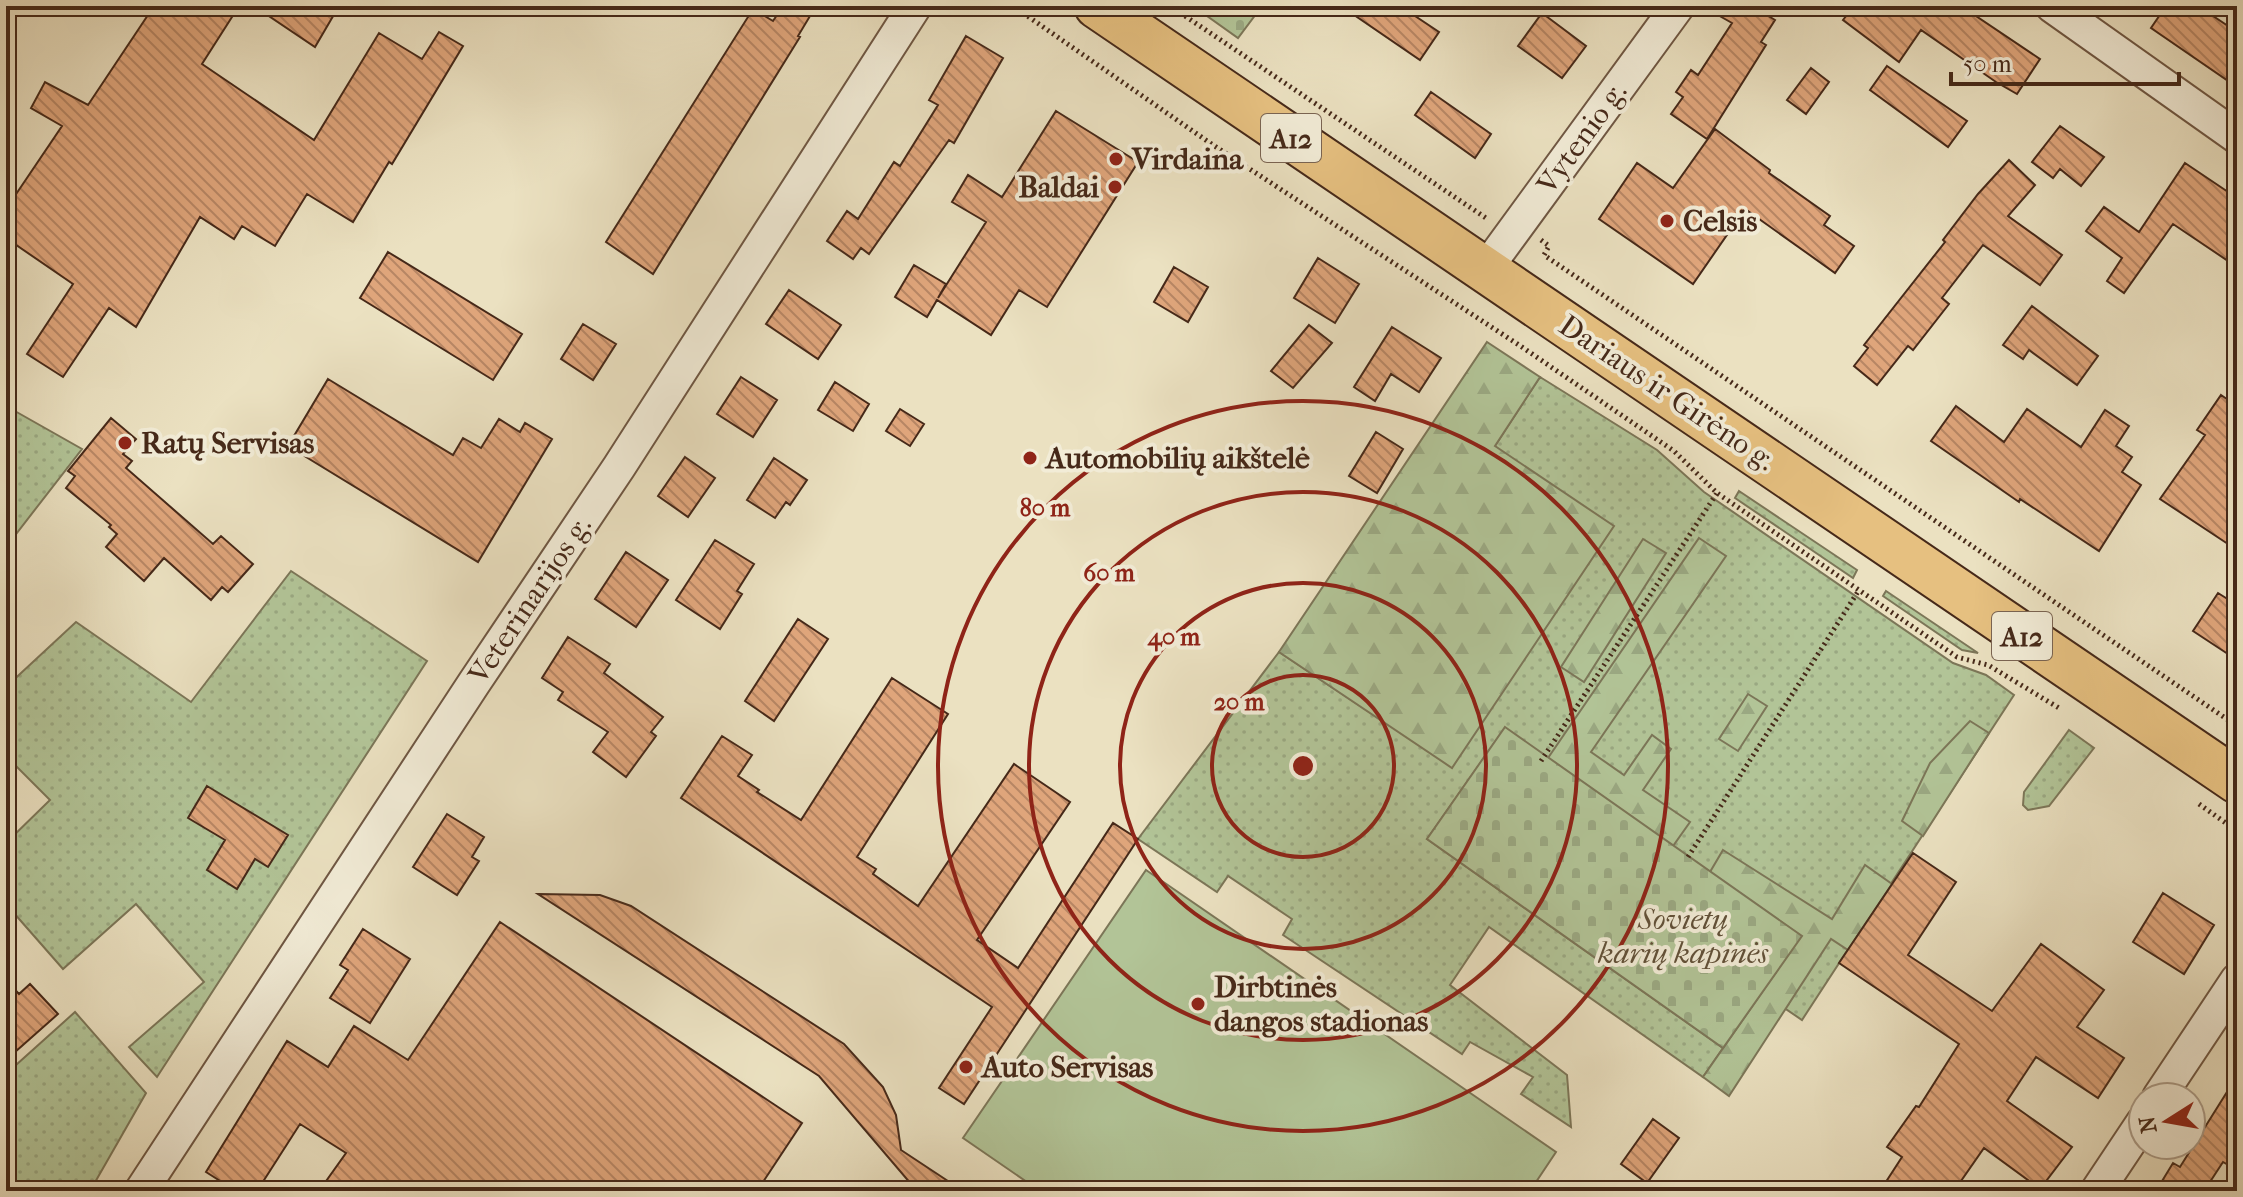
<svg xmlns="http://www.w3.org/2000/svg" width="2243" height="1197" font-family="'IM FELL French Canon',serif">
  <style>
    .grass { fill: url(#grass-dots); stroke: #7c7658; stroke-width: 2 }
    .forest { fill: url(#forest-firs); stroke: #7c7658; stroke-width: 2 }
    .cemetery { fill: url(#cemetery-stones); stroke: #7c7658; stroke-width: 2 }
    .pitch { fill: #b2c497; stroke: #7c7658; stroke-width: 2 }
    .building { fill: url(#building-back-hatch); stroke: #462919; stroke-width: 2 }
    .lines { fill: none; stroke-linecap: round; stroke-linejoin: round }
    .street-casing { stroke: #6f5743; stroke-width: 36 }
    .highway-casing { stroke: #462919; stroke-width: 48 }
    .path { stroke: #462919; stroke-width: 5; stroke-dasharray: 2 4; stroke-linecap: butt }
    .street { stroke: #f2ecd7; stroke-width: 32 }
    .highway { stroke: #e6c080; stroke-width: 44 }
    .ring { fill: none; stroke: #8f2418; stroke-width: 4 }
    .poi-dot { fill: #8f2418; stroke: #f2ecd7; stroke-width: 3 }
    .labels { text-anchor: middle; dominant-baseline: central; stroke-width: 8; stroke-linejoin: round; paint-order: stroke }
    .shield { fill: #f2ecd7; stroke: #7a6452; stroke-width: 2 }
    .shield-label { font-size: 28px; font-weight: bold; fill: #462919 }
    .street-label { font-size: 30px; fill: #462919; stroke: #f2ecd7 }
    .poi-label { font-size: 30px; font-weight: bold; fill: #462919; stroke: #f2ecd7; text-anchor: start }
    .park-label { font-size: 30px; font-style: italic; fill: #615038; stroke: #f2ecd7 }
    .centre { fill: #8f2418; stroke: #f2ecd7; stroke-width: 4 }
    .ring-label { font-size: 24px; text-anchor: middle; font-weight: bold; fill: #8f2418; stroke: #f2ecd7; stroke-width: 8; stroke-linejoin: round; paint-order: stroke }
  </style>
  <defs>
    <pattern id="grass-dots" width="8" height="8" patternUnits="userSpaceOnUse" patternTransform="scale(2)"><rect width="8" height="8" fill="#b2c497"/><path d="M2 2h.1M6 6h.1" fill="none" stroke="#9aa882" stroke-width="1.8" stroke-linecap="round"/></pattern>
    <pattern id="forest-firs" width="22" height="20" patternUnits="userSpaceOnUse" patternTransform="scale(2)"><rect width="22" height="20" fill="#b2c497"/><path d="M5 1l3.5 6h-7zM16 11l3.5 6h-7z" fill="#9aa882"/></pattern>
    <pattern id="cemetery-stones" width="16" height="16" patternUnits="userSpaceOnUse" patternTransform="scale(2)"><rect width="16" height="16" fill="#b2c497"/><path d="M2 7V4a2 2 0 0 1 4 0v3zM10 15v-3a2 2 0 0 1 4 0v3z" fill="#9aa882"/></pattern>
    <pattern id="building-back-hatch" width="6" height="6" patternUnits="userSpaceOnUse" patternTransform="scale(2)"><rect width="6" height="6" fill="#dfa57b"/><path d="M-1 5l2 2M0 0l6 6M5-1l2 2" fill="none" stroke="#b78664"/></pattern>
  </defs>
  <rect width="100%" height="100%" fill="#ebe1c1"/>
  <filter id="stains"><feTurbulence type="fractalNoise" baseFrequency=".0025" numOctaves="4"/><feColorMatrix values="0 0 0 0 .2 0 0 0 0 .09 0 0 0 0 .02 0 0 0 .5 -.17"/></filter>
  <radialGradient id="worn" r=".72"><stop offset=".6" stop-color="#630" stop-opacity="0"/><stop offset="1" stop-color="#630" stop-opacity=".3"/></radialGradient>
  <!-- grass -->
  <path class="grass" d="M1540,377L1657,450L1704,492L1953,663L1986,675L2014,695L1802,1020L1762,993L1801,936L1505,728L1427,839L1723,1048L1703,1077L1489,927L1450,985L1567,1075L1571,1127L1521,1094L1533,1077L1470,1042L1462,1054L1283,935L1292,919L1228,876L1217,892L1138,839L1279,652L1452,767L1495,446Z
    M6,406L82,449L6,547Z
    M1739,491L1857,570L1853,578L1735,498Z
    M291,571L427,661L157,1077L129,1047L204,982L136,904L63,969L6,904V843L50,800L6,756V687L76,622L191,702Z
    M1886,591L1978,653L1962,650L1883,596Z
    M2069,730L2094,748L2049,806L2028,810L2023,805L2024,792Z
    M75,1012L146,1093L90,1191H6V1074Z"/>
  <!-- forest -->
  <path class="forest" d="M1487,342L1540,377L1495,446L1614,526L1452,768L1279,652Z
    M1699,538L1726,556L1591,752L1624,775L1652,735L1671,749L1643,790L1690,822L1673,846L1548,758Z
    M1643,539L1666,553L1584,682L1561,667Z
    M1748,694L1767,706L1738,751L1719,739Z
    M1970,721L1989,733L1923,836L1902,821L1930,763Z
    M1723,850L1832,919L1865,865L1892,884L1848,950L1831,939L1729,1096L1703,1077L1801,936L1710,872Z"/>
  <!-- cemetery -->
  <path class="cemetery" d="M1193,6H1262L1238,38Z
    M1505,727L1802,936L1723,1048L1427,839Z"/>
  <!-- pitch -->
  <path class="pitch" d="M1146,870L1556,1152L1530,1191H1040L963,1138Z"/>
  <!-- building -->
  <path class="building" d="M154,6H239L202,64L314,140L379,33L422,59L439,32L463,46L392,164L389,162L353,222L307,194L275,246L242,226L234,239L200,217L136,327L109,308L63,377L27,354L73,284L6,238V209L62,126L31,108L45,82L88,105Z
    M254,6H339L315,47Z
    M783,6H816L798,36L800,37L653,274L606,242L753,9L773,21Z
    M1341,6H1400L1439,32L1420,60Z
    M1702,6H1752L1775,20L1761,42L1766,45L1707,139L1671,114L1683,97L1676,92L1691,70L1698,75L1732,23Z
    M1854,6H1961L2040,59L2017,94L1996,82L1921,30L1899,62L1843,20Z
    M2166,6H2198L2237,32V87L2151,28Z
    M1542,13L1586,46L1562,78L1518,46Z
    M966,36L1003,58L954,143L949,140L869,254L861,248L853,259L827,241L847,211L858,219L894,162L900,166L938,105L929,100Z
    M1887,66L1967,121L1948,147L1870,90Z
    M1811,68L1829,82L1806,114L1787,100Z
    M1431,92L1491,134L1475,158L1415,115Z
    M1056,111L1138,162L1047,307L1019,290L991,335L937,300L927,317L895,297L914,265L946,284L938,298L986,222L952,202L968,175L1002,197Z
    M2060,126L2104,157L2081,186L2060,169L2053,178L2032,162Z
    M1715,129L1770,170L1769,173L1830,216L1824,225L1854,246L1835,273L1745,209L1693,284L1599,219L1637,163L1673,188Z
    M2009,160L2035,185L2008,216L2062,255L2040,285L1983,245L1942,298L1949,304L1913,350L1908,346L1877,385L1854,366L1868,348L1864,345L1945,242L1943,240L1978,194Z
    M2185,163L2237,198V267L2173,224L2124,293L2107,281L2122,258L2086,231L2104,207L2139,232Z
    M388,252L522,334L493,380L360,298Z
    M1318,258L1359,284L1335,323L1294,298Z
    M1174,267L1208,287L1188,322L1154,302Z
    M789,290L841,325L818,359L766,324Z
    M2032,306L2098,356L2077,385L2029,350L2023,359L2003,345Z
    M583,324L616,344L593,380L561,359Z
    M1309,325L1332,343L1293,388L1271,371Z
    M1392,327L1441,358L1419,392L1391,374L1375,401L1354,387Z
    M741,377L777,400L753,437L717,414Z
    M328,379L453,455L463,438L481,448L499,419L520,432L525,423L552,439L478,562L288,446Z
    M835,382L869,404L853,431L818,410Z
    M2221,395L2237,406V550L2160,499L2205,435L2197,430Z
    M1956,406L2004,442L2027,409L2081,447L2105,410L2129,426L2116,446L2132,457L2122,472L2141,485L2099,551L2020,499L2019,502L1931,441Z
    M900,409L924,424L910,446L886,431Z
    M111,418L136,439L123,454L132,461L126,468L213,544L221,536L253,564L228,592L222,587L211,600L164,558L144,581L106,547L117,534L109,527L111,525L66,488L75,476L68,471Z
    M1376,432L1403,449L1377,493L1349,476Z
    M685,457L715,478L688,517L658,496Z
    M774,458L807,480L790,505L786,502L775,518L747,500Z
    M715,540L754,564L737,591L742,594L720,629L676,600Z
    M626,552L668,580L636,627L595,599Z
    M2218,593L2237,605V660L2193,631Z
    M798,619L828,639L774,721L745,701Z
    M568,637L610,664L604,673L663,717L651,732L656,736L626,777L593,752L608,732L558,700L563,692L542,678Z
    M892,678L948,714L857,857L876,869L873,874L918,906L1014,764L1070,802L977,940L1018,968L1113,823L1138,839L964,1104L939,1088L992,1007L681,798L722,736L752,755L738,776L759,790L757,792L801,820Z
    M207,786L288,835L268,867L255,859L237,889L207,870L225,840L188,818Z
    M447,814L484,837L472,857L479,861L457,895L413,867Z
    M1913,853L1956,882L1908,955L1992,1011L2041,944L2104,990L2077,1027L2124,1058L2098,1098L2036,1057L2007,1101L2072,1147L2040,1189L1984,1148L1954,1191H1880L1902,1157L1887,1147L1916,1106L1919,1107L1959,1044L1839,963Z
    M2163,893L2214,925L2184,974L2133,942Z
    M538,894L600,895L631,906L844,1044L883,1087L896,1115L901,1150L963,1191H917L819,1076Z
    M500,922L802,1123L757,1191H319L346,1153L300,1124L257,1191H236L206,1172L287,1041L328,1067L354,1026L408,1060Z
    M363,929L410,959L370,1023L330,998L348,970L340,965Z
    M6,980L19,994L30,984L58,1014L6,1060Z
    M2237,1076V1170L2223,1162L2208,1185L2218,1191H2156L2173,1163L2180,1167Z
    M1653,1119L1679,1138L1647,1183L1621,1164Z"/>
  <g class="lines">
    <defs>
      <path id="street" d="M2052,6L2237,137
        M1485,270L1678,6
        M2159,1097L2237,980
        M141,1191L474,683L619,467L915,6
        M2097,1191L2143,1122"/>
      <path id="highway" d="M1097,6L2237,781"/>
    </defs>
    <!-- street casing -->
    <use href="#street" class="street-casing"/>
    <!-- highway casing -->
    <use href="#highway" class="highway-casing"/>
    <!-- path -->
    <path class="path" d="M1013,6L1210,143L1519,345L1674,451L1717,493L1957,657L1988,665L2059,708
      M1170,6L1486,218
      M1541,240L1549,246L1544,255L2237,726
      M1541,761L1717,493
      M2199,804L2237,831
      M1688,857L1859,590"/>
    <!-- street -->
    <use href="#street" class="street"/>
    <!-- highway -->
    <use href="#highway" class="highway"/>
  </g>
  <!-- distance rings -->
  <g class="ring">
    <circle cx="1303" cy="766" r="91"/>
    <circle cx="1303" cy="766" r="183"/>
    <circle cx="1303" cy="766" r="274"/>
    <circle cx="1303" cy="766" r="365"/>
  </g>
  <!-- markers -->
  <g class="poi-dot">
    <circle cx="1116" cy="159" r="8"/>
    <circle cx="1115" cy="187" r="8"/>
    <circle cx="1667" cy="221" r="8"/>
    <circle cx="125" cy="443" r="8"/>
    <circle cx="1030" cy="458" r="8"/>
    <circle cx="1198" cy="1004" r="8"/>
    <circle cx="966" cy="1067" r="8"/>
  </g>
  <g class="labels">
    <!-- shield labels -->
    <g class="shield">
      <rect x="1261" y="114" width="60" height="48" rx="6"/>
      <rect x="1992" y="612" width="60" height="48" rx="6"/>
    </g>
    <g class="shield-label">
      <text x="1291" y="138">A12</text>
      <text x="2022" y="636">A12</text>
    </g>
    <!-- street labels -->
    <g class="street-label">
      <text transform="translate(1582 138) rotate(-54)">Vytenio g.</text>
      <text transform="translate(1667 393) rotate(34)">Dariaus ir Girėno g.</text>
      <text transform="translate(530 600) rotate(-56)">Veterinarijos g.</text>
    </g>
    <!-- poi labels -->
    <g class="poi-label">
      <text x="1132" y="159">Virdaina</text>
      <text x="1099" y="187" text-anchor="end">Baldai</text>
      <text x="1683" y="221">Celsis</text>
      <text x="141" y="443">Ratų Servisas</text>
      <text x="1046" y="458">Automobilių aikštelė</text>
      <text x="1214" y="987">Dirbtinės<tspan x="1214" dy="34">dangos stadionas</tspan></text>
      <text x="982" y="1067">Auto Servisas</text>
    </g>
    <!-- park labels -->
    <g class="park-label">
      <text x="1683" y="919">Sovietų<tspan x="1683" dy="34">karių kapinės</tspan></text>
    </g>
  </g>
  <circle cx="1303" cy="766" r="12" class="centre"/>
  <g class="ring-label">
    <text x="1045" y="516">80 m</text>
    <text x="1109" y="581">60 m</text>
    <text x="1174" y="645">40 m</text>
    <text x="1239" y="710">20 m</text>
  </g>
  <!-- margin -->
  <rect width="2243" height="1197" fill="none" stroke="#ebe1c1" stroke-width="32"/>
  <rect x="8" y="8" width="2227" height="1181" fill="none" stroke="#462919" stroke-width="4"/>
  <rect x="16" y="16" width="2211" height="1165" fill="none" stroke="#462919" stroke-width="2"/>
  <!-- north arrow -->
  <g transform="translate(2167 1121) rotate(259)"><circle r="38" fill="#f2ecd7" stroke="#ad9e8b" stroke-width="2"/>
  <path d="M0-6L14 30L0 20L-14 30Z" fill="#8f2418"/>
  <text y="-12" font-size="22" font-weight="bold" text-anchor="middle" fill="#462919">N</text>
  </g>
  <!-- scale -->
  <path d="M1951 72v12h228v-12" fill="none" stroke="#462919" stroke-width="4"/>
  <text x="1963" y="72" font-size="24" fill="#462919" stroke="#f2ecd7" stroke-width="6" paint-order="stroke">50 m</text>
  <rect width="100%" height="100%" filter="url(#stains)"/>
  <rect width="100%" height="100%" fill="url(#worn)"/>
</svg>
